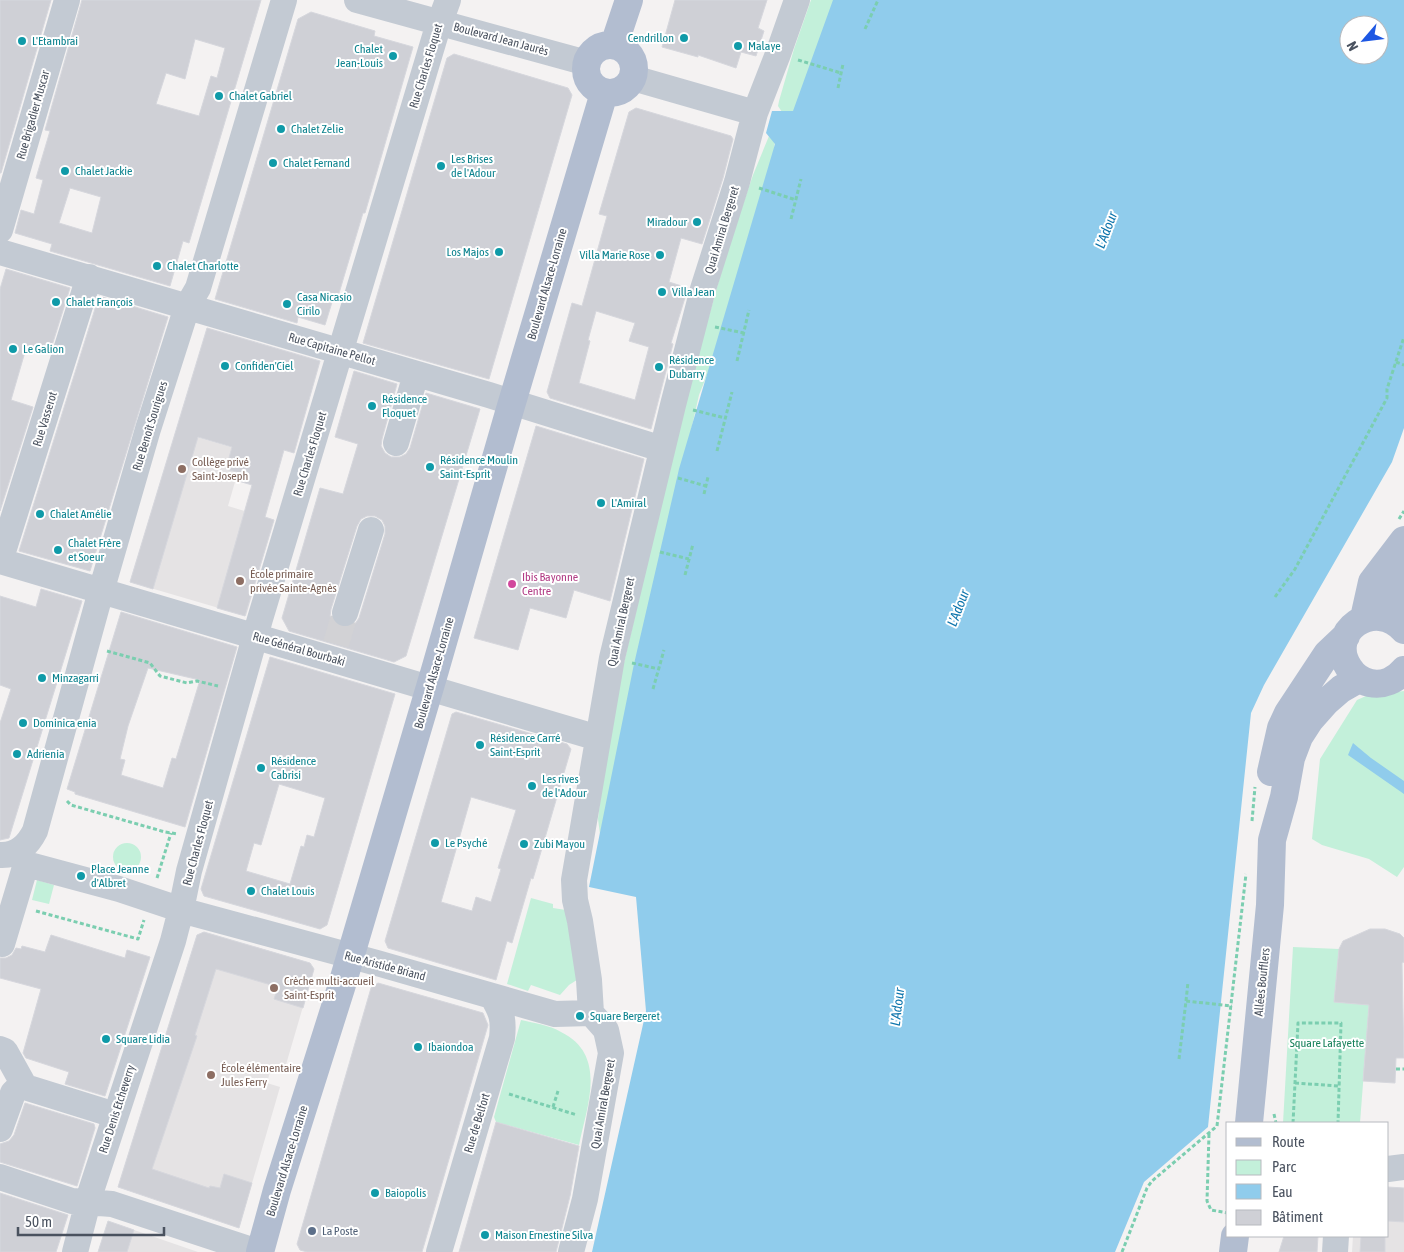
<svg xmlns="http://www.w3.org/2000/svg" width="1404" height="1252" font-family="'Asap Condensed',sans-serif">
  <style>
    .education { fill: #e5e3e4 }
    .green { fill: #c3f0da }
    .water { fill: #90ccec; fill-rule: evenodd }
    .building { fill: #cfd0d6; stroke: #d6d7dd; fill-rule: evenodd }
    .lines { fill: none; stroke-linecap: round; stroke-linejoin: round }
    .minor-tunnel { stroke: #d2d2d5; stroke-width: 26; stroke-dasharray: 26 13; stroke-linecap: butt }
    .path { stroke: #7bceb0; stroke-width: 3; stroke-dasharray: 4 2.5; stroke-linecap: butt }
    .minor { stroke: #c3cad3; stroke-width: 26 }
    .major { stroke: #b2bdd0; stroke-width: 28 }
    .culture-dot { fill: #0f9aa8; stroke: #fff; stroke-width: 2 }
    .education-dot { fill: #8d6e63; stroke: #fff; stroke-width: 2 }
    .hotel-dot { fill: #d1479c; stroke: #fff; stroke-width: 2 }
    .service-dot { fill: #5c6f8a; stroke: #fff; stroke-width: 2 }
    .labels { text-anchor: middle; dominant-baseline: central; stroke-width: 4; stroke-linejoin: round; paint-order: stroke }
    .culture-label { font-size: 12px; fill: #0d838f; stroke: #fff; text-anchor: start }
    .street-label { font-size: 12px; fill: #4a525f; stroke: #fff }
    .education-label { font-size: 12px; fill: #785e54; stroke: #fff; text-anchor: start }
    .hotel-label { font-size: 12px; fill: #b23c85; stroke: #fff; text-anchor: start }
    .park-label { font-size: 12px; fill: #19825c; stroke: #fff }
    .service-label { font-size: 12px; fill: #4e5e75; stroke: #fff; text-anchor: start }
    .water-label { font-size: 14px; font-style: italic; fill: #0f76ad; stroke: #fff }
  </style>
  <rect width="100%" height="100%" fill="#f4f2f2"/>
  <!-- education -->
  <path class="education" d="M176,431L244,451L228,506L274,520L246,616L130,582Z
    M204,932L310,963L314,969L285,1068L272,1064L267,1083L280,1087L239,1228L118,1187L197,935Z
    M1388,1187L1404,1188V1252H1352L1353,1236H1388Z
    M108,1221L198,1252H98Z"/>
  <!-- green -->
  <path class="green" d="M811,0H837L798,110L784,115L778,106L779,101L794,49Z
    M769,136L775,141L773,157L717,350L699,395L600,834L598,819L604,767L616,697L686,397L729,245L753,175Z
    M1404,691V867L1397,877L1369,859L1322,845L1312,839L1320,759L1357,700L1366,696Z
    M113 857a14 14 0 1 1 28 0a14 14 0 1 1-28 0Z
    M37,880L54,885L49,904L32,900Z
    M531,898L553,904V908L566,910L583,976L569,985L560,995L531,985L528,991L507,984Z
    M1293,947L1339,949L1334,1002L1369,1005L1360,1123H1283Z
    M521,1020C534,1023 549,1025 561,1032C608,1055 587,1106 579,1145L496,1122L494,1117Z"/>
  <!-- water -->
  <path class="water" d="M833,0H1404V428L1392,462L1264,685L1251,713L1208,1127L1144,1182L1115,1252H592L646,1011L636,897L589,887L634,664L679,469L775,144L766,133L772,111H793ZM1349,25H1379V55H1349Z
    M1353,743L1371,758L1404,781V794L1348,755Z"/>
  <!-- building -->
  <path class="building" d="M0,0H51L1,173H0Z
    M82,0H261L189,243L183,241L170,286L50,251L52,244L15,233L21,210L34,214L43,180L36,178L50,131L45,130ZM195,39L225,48L217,78L211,76L199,116L156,104L166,73L185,79ZM70,188L101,197L92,233L59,223Z
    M675,0H767L758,28L764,31L756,56L741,52L736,68L698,55V57L662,47Z
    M311,12L375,31L374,36L413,47L365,213H363L337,300L333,299L325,325L298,317L297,323L215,299L298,19Z
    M454,54L568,88L572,95L489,379L363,343L447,58Z
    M636,108L731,136L733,139L723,178L702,244L681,238L669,282L688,288L671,343L673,344L651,429L550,398L547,392L572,303L582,306L607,216L599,214L629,112ZM596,311L635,323L629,341L649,347L635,400L579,383L590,341L588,340Z
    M6,269L70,288L50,352L27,345L11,400L33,407L0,511V289Z
    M99,296L168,317L90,571L19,551Z
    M207,328L320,361L294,453L284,450L265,517L274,520L245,616L217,608L252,485L235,480L237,472L226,469L232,447L198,437L153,589L130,582Z
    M354,371L397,384L382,439L381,446L385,453L391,457H400L406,454L410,448L426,393L480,409L406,656L394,662L289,631L282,618L320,488L343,494L358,444L335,437ZM367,516H375L382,520L385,526V534L359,618L355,624L349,627H341L334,623L330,616L331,609L357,526L361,519Z
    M536,426L644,459L610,601L574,590L566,618L530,608L518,650L474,638Z
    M41,589L82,601L9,838L0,840V723L11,689L0,685V596L36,607Z
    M121,612L237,647L185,827L75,794V792L67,789ZM148,668L200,680L176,759L172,758L163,788L121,775L125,760L120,759L128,726Z
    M270,657L395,694L327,925L320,929L204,896L201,889ZM279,784L325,798L314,837L307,835L304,847L301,846L290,884L246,871L254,843L261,845Z
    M456,712L567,744L571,749L533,879L531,878L512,943L507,941L496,980L388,948L385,941L452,714ZM471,797L516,810L498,868L501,869L491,902L476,897L472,911L441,902Z
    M1370,929H1385L1400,934L1404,938V962L1402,963L1404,1058H1396L1395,1083L1363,1081L1369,1005L1334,1002L1339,949L1343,941Z
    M204,932L310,963L314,969L303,1008L274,999L278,987L216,969L195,1035L197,1036L152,1169L209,1188L210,1186L220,1188L224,1174L252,1183L239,1228L118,1187L197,935Z
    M51,935L125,958L127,950L150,957L105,1096L65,1084L69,1072L26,1058L23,1053L41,989L0,978V958H6L12,955L16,948L21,949L22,946L45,952Z
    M378,983L483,1013L488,1025L422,1252H307L300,1250L297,1244L371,988Z
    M25,1103L94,1124L95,1128L77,1186L0,1162V1144L9,1141L14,1135Z
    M496,1122L579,1146L570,1196L556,1252H459Z
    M1388,1187L1404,1188V1222L1388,1221Z
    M0,1193L68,1215L56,1252H0Z
    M108,1221L134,1230L127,1252H98Z
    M1284,1236H1318L1317,1252H1279Z
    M1361,1236H1385V1252H1360Z"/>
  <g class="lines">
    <!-- minor-tunnel -->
    <path class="minor-tunnel" d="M336,644L345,613"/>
    <!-- path -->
    <path class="path" d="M865,29L878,0
      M798,60L841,73
      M838,88L843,64
      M759,188L796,200
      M791,219L801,179
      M715,327L744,333
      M737,361L749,310
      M1396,362L1404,365
      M693,410L725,418
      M717,451L732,392
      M678,478L706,486
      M704,494L708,477
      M1399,519L1404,511
      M660,552L689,559
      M685,575L693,544
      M1275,597L1295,569L1387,398V389L1404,337
      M107,651L150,663L160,676L187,683L197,681L218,686
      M632,663L659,669
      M653,689L664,650
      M67,801L71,805L165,832L178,834
      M1252,821L1255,787
      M157,878L171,833
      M36,911L138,939L144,920
      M1186,1001L1188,982
      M1179,1059L1186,1001L1232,1006
      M1396,1069H1404
      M1295,1083L1339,1086
      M509,1094L577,1115
      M553,1107L558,1091
      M1274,1114L1276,1123
      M1293,1123L1298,1023H1341L1338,1123
      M1209,1134L1207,1201L1211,1210L1228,1213
      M1122,1252L1147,1188L1152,1181L1217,1126L1246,874"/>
    <!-- minor -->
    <path class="minor" d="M357,0L587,63
      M633,78L755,113
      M0,230L67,0
      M0,252L489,395L662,449
      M396,443L416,374
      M0,561L598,738
      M0,561L89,277
      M345,613L371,530
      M0,855C17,856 28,845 35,831L98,602L148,429L187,307L198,288L284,0
      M23,861L26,864L119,889L188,912L377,963L555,1014L591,1013
      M2,944L26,864
      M0,1049L5,1051L25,1087
      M0,1129L13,1093L18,1088L25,1087L102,1111L115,1117
      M1388,1169L1404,1167
      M0,1177L72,1201L112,1204L258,1252
      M75,1252L90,1194L173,941L181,910L189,871L260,619L436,33L448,0
      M439,1252L502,1038C504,1020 502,1012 492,996
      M571,1252L585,1199L611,1053L606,1030L591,1013L589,980L580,921L575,900L574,880L612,658L673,405L703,289L737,182L755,113L778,54L797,0
      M1335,1252L1336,1236"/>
    <!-- major -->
    <path class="major" d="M586 69a24 24 0 1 1 48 0a24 24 0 1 1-48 0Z
      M614,45L629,0
      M1364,618L1372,582L1404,540
      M1392,620L1395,566L1400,547
      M1404,630C1375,597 1325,632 1349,668C1354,676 1361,681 1370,683C1383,686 1396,680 1404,670
      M1271,772L1281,728L1288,713L1327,654L1346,636
      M1249,1123L1270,905L1272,840L1284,797L1291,758L1299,737L1310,720L1326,702L1341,689L1355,681L1361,680
      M260,1252L277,1190L341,988L435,670L508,416L604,93
      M1233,1252L1235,1236"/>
  </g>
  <!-- markers -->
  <g class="culture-dot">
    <circle cx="684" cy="38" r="5"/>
    <circle cx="22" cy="41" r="5"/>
    <circle cx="738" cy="46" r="5"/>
    <circle cx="393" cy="56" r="5"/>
    <circle cx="219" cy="96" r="5"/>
    <circle cx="281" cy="129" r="5"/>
    <circle cx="273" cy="163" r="5"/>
    <circle cx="441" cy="166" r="5"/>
    <circle cx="65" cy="171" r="5"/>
    <circle cx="697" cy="222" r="5"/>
    <circle cx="499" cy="252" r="5"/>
    <circle cx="660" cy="255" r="5"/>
    <circle cx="157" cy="266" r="5"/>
    <circle cx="662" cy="292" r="5"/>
    <circle cx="56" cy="302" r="5"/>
    <circle cx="287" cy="304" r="5"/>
    <circle cx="13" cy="349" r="5"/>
    <circle cx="225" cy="366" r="5"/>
    <circle cx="659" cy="367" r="5"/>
    <circle cx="372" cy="406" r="5"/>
    <circle cx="430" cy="467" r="5"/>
    <circle cx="601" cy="503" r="5"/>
    <circle cx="40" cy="514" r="5"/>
    <circle cx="58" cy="550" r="5"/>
    <circle cx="42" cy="678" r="5"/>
    <circle cx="23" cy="723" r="5"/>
    <circle cx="480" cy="745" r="5"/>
    <circle cx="17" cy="754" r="5"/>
    <circle cx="261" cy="768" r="5"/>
    <circle cx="532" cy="786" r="5"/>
    <circle cx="435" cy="843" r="5"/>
    <circle cx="524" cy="844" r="5"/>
    <circle cx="81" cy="876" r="5"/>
    <circle cx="251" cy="891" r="5"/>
    <circle cx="580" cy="1016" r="5"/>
    <circle cx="106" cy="1039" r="5"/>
    <circle cx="418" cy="1047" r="5"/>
    <circle cx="375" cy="1193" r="5"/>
    <circle cx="485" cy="1235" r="5"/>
  </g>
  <g class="education-dot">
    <circle cx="182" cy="469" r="5"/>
    <circle cx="240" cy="581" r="5"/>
    <circle cx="274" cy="988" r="5"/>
    <circle cx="211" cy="1075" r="5"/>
  </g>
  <circle class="hotel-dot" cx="512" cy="584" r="5"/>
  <circle class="service-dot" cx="312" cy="1231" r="5"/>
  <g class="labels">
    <!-- culture labels -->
    <g class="culture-label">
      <text x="674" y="38" text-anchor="end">Cendrillon</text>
      <text x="32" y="41">L'Etambrai</text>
      <text x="748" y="46">Malaye</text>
      <text x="383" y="49" text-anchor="end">Chalet<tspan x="383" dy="14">Jean-Louis</tspan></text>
      <text x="229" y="96">Chalet Gabriel</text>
      <text x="291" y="129">Chalet Zelie</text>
      <text x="451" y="159">Les Brises<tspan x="451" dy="14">de l'Adour</tspan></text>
      <text x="283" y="163">Chalet Fernand</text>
      <text x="75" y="171">Chalet Jackie</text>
      <text x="687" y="222" text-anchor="end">Miradour</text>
      <text x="489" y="252" text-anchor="end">Los Majos</text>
      <text x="650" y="255" text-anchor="end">Villa Marie Rose</text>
      <text x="167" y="266">Chalet Charlotte</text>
      <text x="672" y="292">Villa Jean</text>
      <text x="297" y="297">Casa Nicasio<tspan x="297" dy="14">Cirilo</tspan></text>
      <text x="66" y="302">Chalet François</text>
      <text x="23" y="349">Le Galion</text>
      <text x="669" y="360">Résidence<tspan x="669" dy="14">Dubarry</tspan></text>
      <text x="235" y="366">Confiden'Ciel</text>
      <text x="382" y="399">Résidence<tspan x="382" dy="14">Floquet</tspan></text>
      <text x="440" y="460">Résidence Moulin<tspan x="440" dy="14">Saint-Esprit</tspan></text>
      <text x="611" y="503">L'Amiral</text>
      <text x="50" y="514">Chalet Amélie</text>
      <text x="68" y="543">Chalet Frère<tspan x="68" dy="14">et Soeur</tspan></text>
      <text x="52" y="678">Minzagarri</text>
      <text x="33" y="723">Dominica enia</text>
      <text x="490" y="738">Résidence Carré<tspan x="490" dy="14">Saint-Esprit</tspan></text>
      <text x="27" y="754">Adrienia</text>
      <text x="271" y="761">Résidence<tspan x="271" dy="14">Cabrisi</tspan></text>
      <text x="542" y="779">Les rives<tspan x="542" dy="14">de l'Adour</tspan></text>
      <text x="445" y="843">Le Psyché</text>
      <text x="534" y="844">Zubi Mayou</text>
      <text x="91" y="869">Place Jeanne<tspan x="91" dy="14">d'Albret</tspan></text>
      <text x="261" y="891">Chalet Louis</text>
      <text x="590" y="1016">Square Bergeret</text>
      <text x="116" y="1039">Square Lidia</text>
      <text x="428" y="1047">Ibaiondoa</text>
      <text x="385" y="1193">Baiopolis</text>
      <text x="495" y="1235">Maison Ernestine Silva</text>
    </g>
    <!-- street labels -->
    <g class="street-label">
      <text transform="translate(501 39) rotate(15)">Boulevard Jean Jaurès</text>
      <text transform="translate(426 66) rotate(-73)">Rue Charles Floquet</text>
      <text transform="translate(33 115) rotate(-74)">Rue Brigadier Muscar</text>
      <text transform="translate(722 230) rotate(-73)">Quai Amiral Bergeret</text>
      <text transform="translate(547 284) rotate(-74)">Boulevard Alsace-Lorraine</text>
      <text transform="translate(332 349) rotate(16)">Rue Capitaine Pellot</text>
      <text transform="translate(45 419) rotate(-73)">Rue Vasserot</text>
      <text transform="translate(150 426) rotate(-73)">Rue Benoît Sourigues</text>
      <text transform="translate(310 454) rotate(-73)">Rue Charles Floquet</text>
      <text transform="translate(621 622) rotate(-78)">Quai Amiral Bergeret</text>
      <text transform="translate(299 649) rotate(16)">Rue Général Bourbaki</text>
      <text transform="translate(434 673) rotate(-74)">Boulevard Alsace-Lorraine</text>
      <text transform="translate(198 843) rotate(-75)">Rue Charles Floquet</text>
      <text transform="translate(385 966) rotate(15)">Rue Aristide Briand</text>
      <text transform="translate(1262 982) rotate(-84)">Allées Boufflers</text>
      <text transform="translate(603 1104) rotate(-80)">Quai Amiral Bergeret</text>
      <text transform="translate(117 1109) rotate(-72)">Rue Denis Etcheverry</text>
      <text transform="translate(477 1123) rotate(-73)">Rue de Belfort</text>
      <text transform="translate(287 1161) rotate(-73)">Boulevard Alsace-Lorraine</text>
    </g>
    <!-- education labels -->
    <g class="education-label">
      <text x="192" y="462">Collège privé<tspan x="192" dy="14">Saint-Joseph</tspan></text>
      <text x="250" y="574">École primaire<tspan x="250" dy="14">privée Sainte-Agnès</tspan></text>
      <text x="284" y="981">Crèche multi-accueil<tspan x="284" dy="14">Saint-Esprit</tspan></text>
      <text x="221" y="1068">École élémentaire<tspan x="221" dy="14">Jules Ferry</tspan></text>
    </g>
    <!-- hotel labels -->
    <g class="hotel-label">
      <text x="522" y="577">Ibis Bayonne<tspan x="522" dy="14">Centre</tspan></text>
    </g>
    <!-- park labels -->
    <g class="park-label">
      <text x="1327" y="1043">Square Lafayette</text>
    </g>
    <!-- service labels -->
    <g class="service-label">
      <text x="322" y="1231">La Poste</text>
    </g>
    <!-- water labels -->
    <g class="water-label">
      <text transform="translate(1106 230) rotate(-69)">L'Adour</text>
      <text transform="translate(958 608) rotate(-69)">L'Adour</text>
      <text transform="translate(897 1007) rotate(-83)">L'Adour</text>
    </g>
  </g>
  <!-- legend -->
  <rect x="1226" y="1122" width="162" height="115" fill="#ffffff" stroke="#b7babf"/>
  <rect x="1236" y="1138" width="25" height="8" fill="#b2bdd0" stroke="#b7babf"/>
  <text x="1272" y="1147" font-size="15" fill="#4a525f">Route</text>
  <rect x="1236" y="1160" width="25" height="15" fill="#c3f0da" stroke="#b7babf"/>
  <text x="1272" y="1172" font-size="15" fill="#4a525f">Parc</text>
  <rect x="1236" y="1184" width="25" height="15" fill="#90ccec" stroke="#b7babf"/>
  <text x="1272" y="1197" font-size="15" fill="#4a525f">Eau</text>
  <rect x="1236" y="1210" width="25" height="15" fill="#cfd0d6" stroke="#b7babf"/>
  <text x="1272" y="1222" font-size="15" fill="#4a525f">Bâtiment</text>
  <!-- north arrow -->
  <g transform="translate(1364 40) rotate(242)"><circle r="24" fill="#ffffff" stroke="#b7babf"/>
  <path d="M0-4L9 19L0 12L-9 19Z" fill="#1d57e3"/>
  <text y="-8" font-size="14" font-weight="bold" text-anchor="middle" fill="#4a525f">N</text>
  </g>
  <!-- scale -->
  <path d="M18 1227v8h146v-8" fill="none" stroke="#4a525f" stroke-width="2.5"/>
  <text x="25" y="1227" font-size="15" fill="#4a525f" stroke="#ffffff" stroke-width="4" paint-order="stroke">50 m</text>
</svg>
